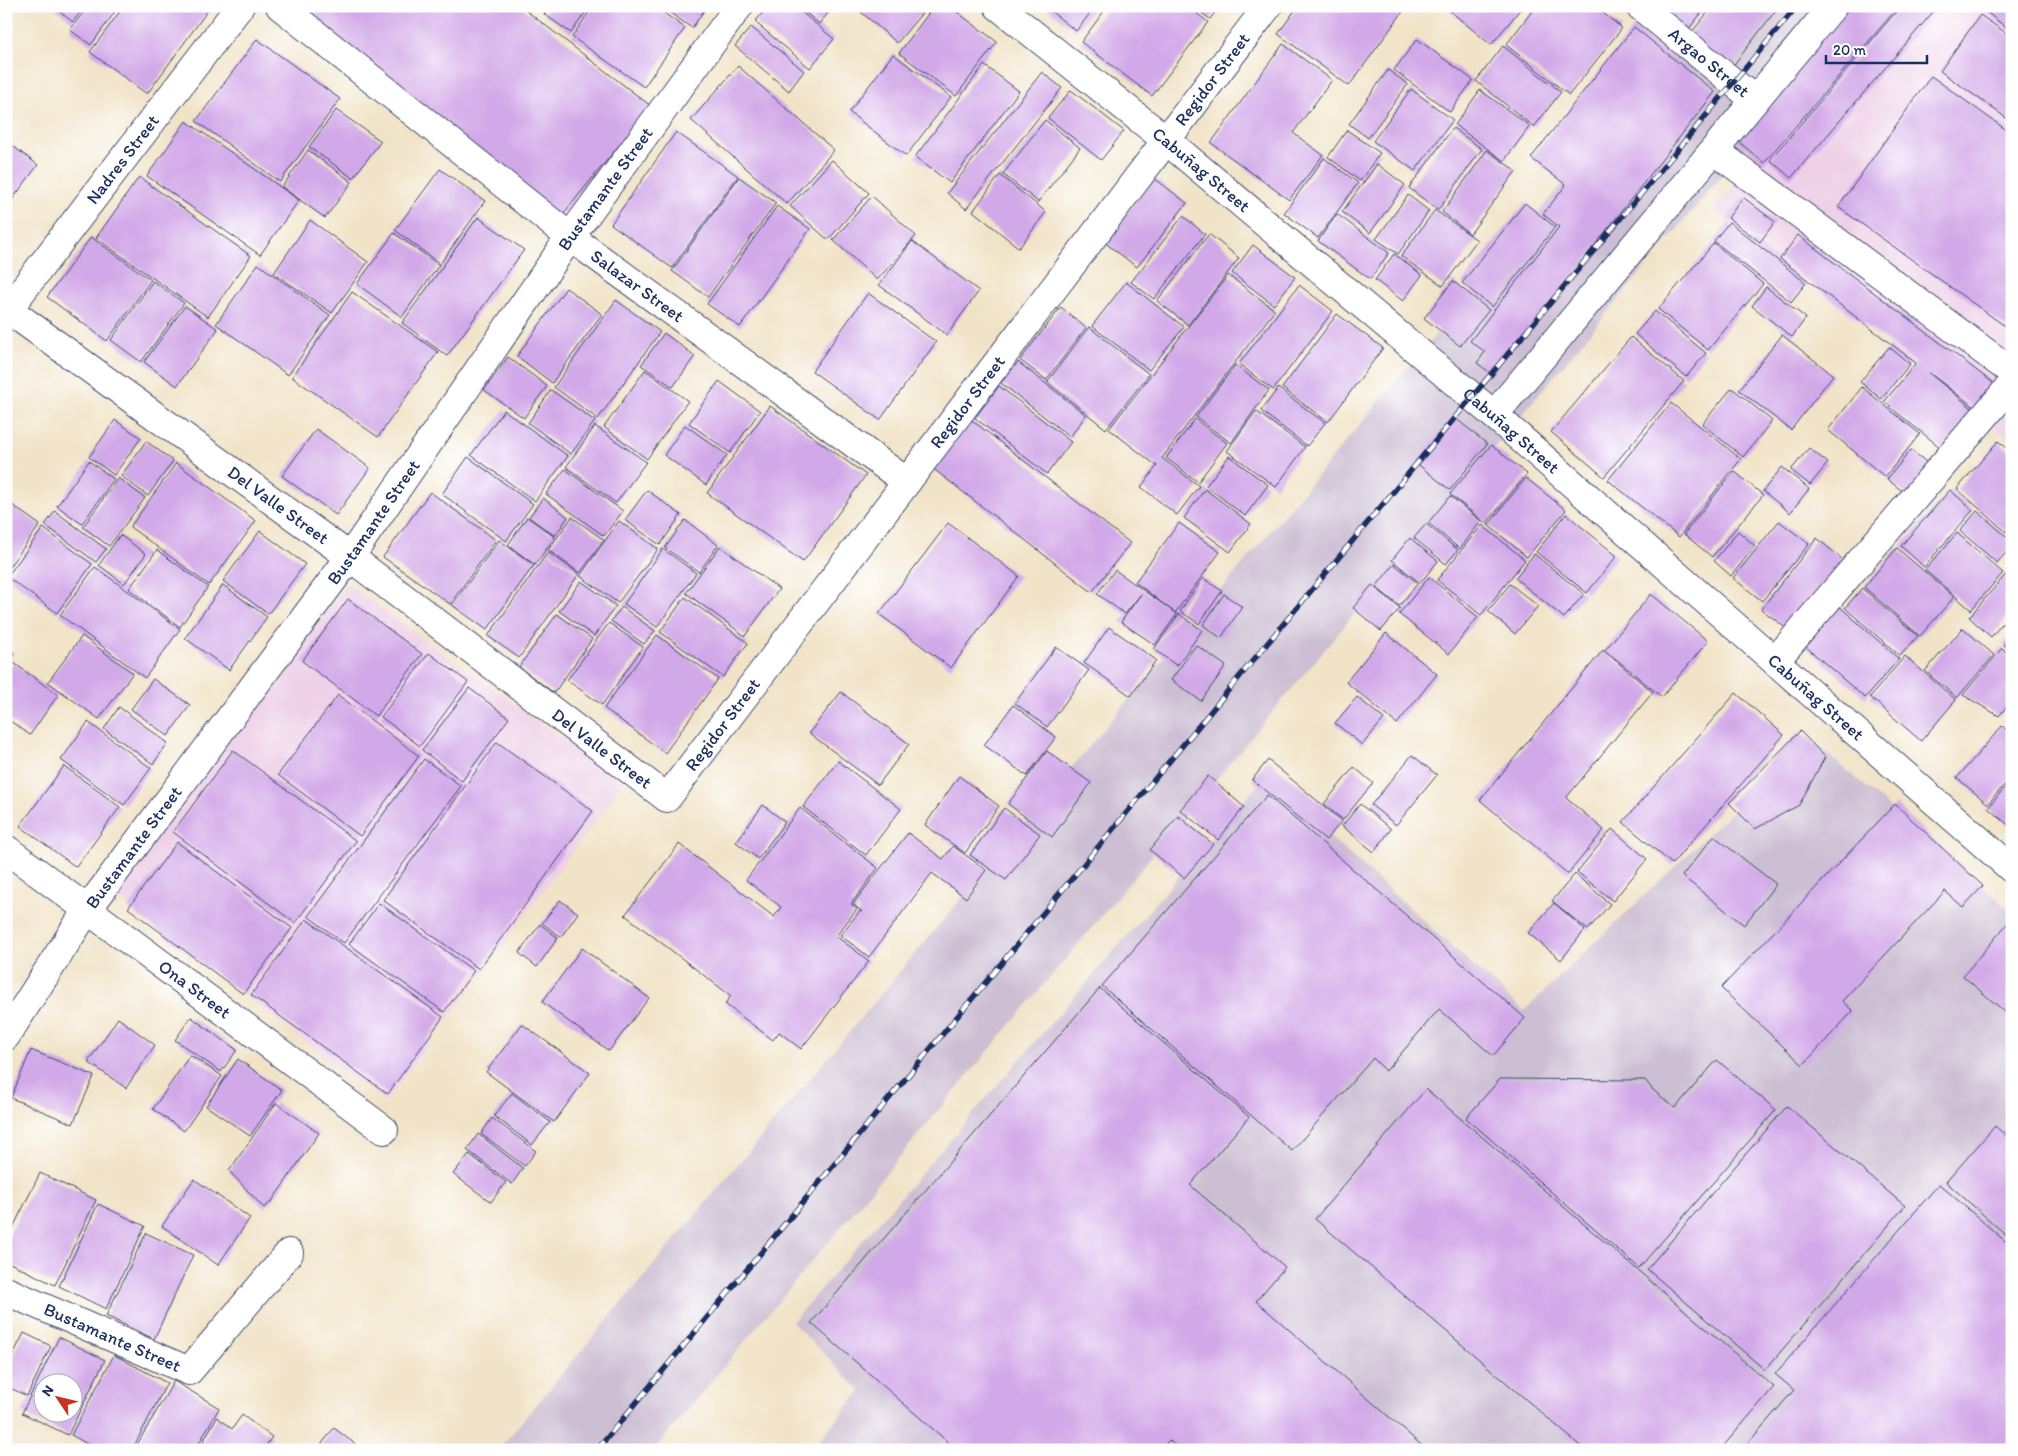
<svg xmlns="http://www.w3.org/2000/svg" width="2018" height="1456" font-family="Itim,sans-serif">
  <style>
    .built { fill: #eed0e7 }
    .industrial { fill: #ccbed3 }
    .building { fill: #d2a9e8; fill-rule: evenodd }
    .lines { fill: none; stroke-linecap: round; stroke-linejoin: round }
    .minor-casing { stroke: #3b4a6e; stroke-width: 30 }
    .tertiary-casing { stroke: #3b4a6e; stroke-width: 30 }
    .minor { stroke: #fff; stroke-width: 28 }
    .tertiary { stroke: #fff; stroke-width: 28 }
    .rail-casing { stroke: #1b2f5e; stroke-width: 5.5 }
    .rail { stroke: #fff; stroke-width: 4; stroke-dasharray: 11; stroke-linecap: butt }
    .labels { text-anchor: middle; dominant-baseline: central; stroke-width: 4; stroke-linejoin: round; paint-order: stroke }
    .street-label { font-size: 18px; fill: #1b2f5e; stroke: #fff }
  </style>
  <rect width="100%" height="100%" fill="#fff"/>
  <filter id="ink" filterUnits="userSpaceOnUse"><feTurbulence type="fractalNoise" baseFrequency=".02" numOctaves="2"/><feDisplacementMap in="SourceGraphic" scale="10" xChannelSelector="R" yChannelSelector="G"/><feConvolveMatrix kernelMatrix="1 2 1 2 8 2 1 2 1" color-interpolation-filters="sRGB"/></filter>
  <filter id="wash" filterUnits="userSpaceOnUse"><feTurbulence type="fractalNoise" baseFrequency=".0096" numOctaves="4" result="noise"/><feDisplacementMap in="SourceGraphic" scale="20" xChannelSelector="R" yChannelSelector="G"/><feGaussianBlur stdDeviation="1.12" result="paint"/><feColorMatrix in="noise" values="0 0 0 0 0 0 0 0 0 0 0 0 0 0 0 0 0 1.4 0 .05"/><feComposite in="paint" operator="in"/></filter>
  <g filter="url(#wash)">
    <rect width="100%" height="100%" fill="#f1e3c7"/>
    <!-- built -->
    <path class="built" d="M1889,6H2012V441L1713,209Z
      M347,584L623,783L385,1103L104,886Z"/>
    <!-- industrial -->
    <path class="industrial" d="M1712,6H1864L654,1450H498Z
      M1809,738L2012,912V1450H811L861,1391L792,1322L1264,778L1524,1011Z"/>
    <g id="blocks">
      <!-- building -->
      <path class="building" d="M52,6H85L73,22Z
        M88,6H119L91,45L70,30Z
        M124,6H211L147,94L90,52Z
        M308,6H520L651,106L560,218L308,14Z
        M549,6H590L571,33L544,14Z
        M593,6H654L685,28L644,87L572,37Z
        M660,6H707L692,28Z
        M768,6H794L834,39L810,68L755,22Z
        M798,6H834L819,24Z
        M854,6H928L897,43Z
        M934,6H949L997,42L956,96L899,53Z
        M1044,6H1096L1076,31Z
        M1108,6H1187L1208,22L1152,96L1081,42Z
        M1192,6H1220L1210,19Z
        M1298,6H1407L1349,86L1278,34Z
        M1454,6H1523L1491,45L1450,11Z
        M1536,6H1594L1622,28L1569,95L1506,45Z
        M1658,6H1707L1683,36Z
        M1713,6H1779L1729,71L1687,38Z
        M1843,6H1899L1764,163L1732,136Z
        M1901,6H1938L1791,178L1770,160Z
        M1981,6H2012V32L1980,7Z
        M1980,15L2012,37V122L1940,71Z
        M751,27L804,71L789,91L735,46Z
        M1634,27L1715,92L1493,375L1477,363L1485,352L1470,341L1559,227L1543,214L1566,185L1531,158Z
        M257,39L340,99L280,182L196,121Z
        M1417,39L1473,80L1450,112L1394,70Z
        M1283,44L1332,80L1293,133L1323,155L1289,200L1211,143Z
        M1503,46L1561,92L1534,127L1476,81Z
        M893,54L951,97L906,156L849,112Z
        M984,65L1019,91L950,183L915,157Z
        M738,66L834,150L787,204L691,120Z
        M1388,70L1408,84L1368,138L1349,124Z
        M1042,72L1062,88L966,209L947,193Z
        M1931,76L2012,134V331L1838,207Z
        M1411,89L1453,120L1415,171L1373,141Z
        M1071,90L1124,131L1101,160L1048,118Z
        M1480,90L1530,126L1504,161L1455,125Z
        M336,110L381,141L353,178L309,147Z
        M1045,120L1080,148L1038,202L1003,174Z
        M186,121L299,200L260,255L147,176Z
        M1453,128L1482,149L1438,210L1409,188Z
        M1347,130L1380,153L1360,181L1328,157Z
        M676,132L738,176L672,268L611,224Z
        M6,141L38,165L6,208Z
        M308,150L352,182L325,218L282,187Z
        M1487,150L1516,171L1470,234L1442,212Z
        M1324,158L1358,183L1318,238L1284,213Z
        M832,160L869,193L828,240L790,206Z
        M1377,164L1405,185L1370,233L1342,212Z
        M440,169L485,201L440,264L395,230Z
        M1000,175L1046,212L1019,248L973,211Z
        M139,177L251,256L208,317L96,238Z
        M739,177L776,203L708,297L672,271Z
        M1154,178L1187,203L1137,267L1104,242Z
        M1408,195L1429,211L1398,254L1376,239Z
        M872,196L916,236L877,280L833,240Z
        M1743,197L1775,222L1760,242L1728,218Z
        M1525,203L1555,227L1492,307L1462,283Z
        M777,206L810,229L740,327L707,304Z
        M1435,210L1477,240L1443,286L1401,256Z
        M1337,214L1389,253L1370,279L1318,241Z
        M1183,216L1205,234L1154,299L1131,282Z
        M478,217L524,250L447,356L402,323Z
        M310,220L368,262L332,313L274,273Z
        M1729,222L1806,283L1791,302L1714,241Z
        M394,233L439,265L402,317L357,284Z
        M1209,234L1239,258L1188,325L1157,301Z
        M1798,235L2001,389L1982,413L1929,373L1978,413L1946,452L1884,402L1916,363L1780,259Z
        M91,237L151,280L107,341L47,297Z
        M912,241L979,291L947,335L879,285Z
        M1714,243L1763,284L1708,350L1658,309Z
        M1253,245L1295,277L1274,305L1232,273Z
        M1394,254L1422,275L1403,301L1375,280Z
        M258,264L330,315L288,375L216,324Z
        M1228,275L1275,310L1162,458L1199,486L1177,515L1141,487L1157,466L1109,429Z
        M153,281L184,303L141,362L111,340Z
        M1453,281L1489,310L1460,346L1424,318Z
        M1126,282L1184,327L1149,370L1092,326Z
        M1299,285L1333,311L1273,390L1239,364Z
        M1766,287L1806,318L1792,337L1752,306Z
        M566,288L602,314L552,383L517,356Z
        M352,292L438,352L378,437L292,377Z
        M868,293L936,342L880,420L812,371Z
        M616,300L660,332L598,419L554,387Z
        M185,306L218,329L177,386L144,362Z
        M1061,307L1086,328L1046,380L1020,360Z
        M1655,311L1706,353L1686,377L1635,334Z
        M1337,314L1383,348L1328,422L1282,388Z
        M1089,327L1149,374L1106,429L1047,382Z
        M664,333L695,356L673,387L641,365Z
        M1782,335L1833,375L1791,430L1739,390Z
        M1631,337L1684,381L1604,477L1551,432Z
        M1889,347L1910,364L1881,399L1860,382Z
        M508,357L547,386L524,418L484,390Z
        M1018,362L1086,415L1070,437L1001,383Z
        M1235,365L1269,390L1231,443L1196,417Z
        M645,370L688,401L647,459L604,427Z
        M719,381L760,411L730,453L689,423Z
        M999,386L1071,442L1047,474L975,418Z
        M1862,387L1920,434L1885,477L1828,430Z
        M1278,388L1325,423L1307,446L1261,411Z
        M1732,388L1772,421L1743,457L1702,424Z
        M551,390L595,421L571,454L528,423Z
        M1671,403L1741,459L1679,537L1608,480Z
        M770,406L866,475L803,562L707,493Z
        M504,410L568,456L535,501L471,455Z
        M1256,411L1305,447L1276,487L1227,451Z
        M1453,416L1487,444L1450,490L1415,462Z
        M969,418L1130,543L1092,592L931,467Z
        M1195,419L1227,443L1198,482L1166,458Z
        M115,420L141,438L114,475L89,457Z
        M685,425L727,455L706,485L664,455Z
        M595,426L646,462L616,503L566,467Z
        M316,429L370,468L336,515L282,476Z
        M146,441L173,461L148,496L121,476Z
        M1998,441L2012,452V537L1957,489Z
        M1491,445L1527,474L1486,524L1450,494Z
        M1809,448L1828,463L1810,485L1791,470Z
        M1911,450L1935,469L1911,498L1887,479Z
        M1229,456L1268,485L1245,516L1206,486Z
        M468,457L533,504L506,541L442,494Z
        M89,461L114,479L82,524L57,506Z
        M176,463L256,521L209,585L130,527Z
        M1782,467L1809,489L1790,513L1763,491Z
        M565,469L623,511L604,536L546,494Z
        M1734,471L1763,495L1712,557L1684,534Z
        M118,478L145,498L109,546L83,527Z
        M1526,478L1566,510L1527,557L1488,525Z
        M1205,489L1251,524L1230,552L1184,518Z
        M647,490L681,515L660,545L625,520Z
        M1950,490L1973,510L1924,567L1901,546Z
        M430,492L496,540L450,604L383,557Z
        M1450,496L1481,521L1460,549L1428,523Z
        M543,498L568,517L555,536L529,517Z
        M8,502L40,525L6,571V504Z
        M55,511L106,549L96,562L45,525Z
        M1977,511L2012,541V546L1997,563L1960,531Z
        M1566,514L1617,556L1587,593L1536,552Z
        M527,517L555,537L535,565L508,545Z
        M572,517L604,540L580,573L548,550Z
        M685,520L718,545L699,572L665,548Z
        M619,521L658,549L618,603L580,576Z
        M1779,521L1809,544L1762,601L1733,578Z
        M948,523L1019,576L951,668L879,614Z
        M1179,523L1220,552L1175,613L1135,582Z
        M1426,524L1458,550L1446,564L1414,538Z
        M1482,525L1525,560L1481,615L1437,580Z
        M43,528L92,564L57,613L7,577Z
        M260,531L305,564L268,614L223,581Z
        M1738,531L1755,546L1731,576L1714,561Z
        M1957,533L2003,573L1971,610L1925,570Z
        M120,535L146,554L124,584L99,565Z
        M1410,538L1438,561L1420,583L1392,560Z
        M1817,538L1843,560L1787,629L1761,609Z
        M499,540L534,565L487,630L452,605Z
        M720,546L779,589L745,636L686,593Z
        M1897,548L1954,597L1920,636L1864,587Z
        M663,549L696,573L657,627L624,604Z
        M157,550L208,587L180,627L129,589Z
        M548,552L579,574L519,658L488,636Z
        M1534,554L1584,594L1564,618L1515,578Z
        M1394,564L1418,583L1399,606L1376,587Z
        M95,567L180,629L145,678L60,615Z
        M1115,570L1177,614L1155,645L1121,622L1141,594L1125,614L1097,594Z
        M2008,572L2012,575V612L1991,637L1969,617Z
        M1429,577L1478,617L1449,654L1399,614Z
        M1203,578L1222,591L1199,624L1180,611Z
        M581,581L616,606L594,636L559,611Z
        M1510,584L1538,606L1515,634L1488,611Z
        M223,585L267,617L229,670L185,638Z
        M1372,585L1400,608L1381,631L1353,608Z
        M1862,588L1918,636L1900,656L1845,608Z
        M1224,594L1242,607L1221,638L1203,625Z
        M1651,594L1708,641L1662,697L1605,650Z
        M685,597L748,643L723,677L660,632Z
        M348,599L422,654L376,716L302,661Z
        M1839,606L1899,659L1865,698L1805,646Z
        M622,607L655,631L644,644L611,621Z
        M557,614L592,639L554,693L519,667Z
        M1179,614L1202,630L1177,666L1154,649Z
        M609,623L643,647L602,705L567,680Z
        M1109,627L1156,660L1131,696L1084,663Z
        M1963,628L1994,655L1957,698L1925,671Z
        M1386,633L1437,674L1397,724L1346,682Z
        M2012,634V652L2003,645Z
        M657,635L718,679L665,753L604,708Z
        M82,636L133,673L99,719L48,682Z
        M1196,645L1226,666L1201,701L1171,680Z
        M6,647L14,653L6,664Z
        M1056,647L1089,670L1047,727L1015,703Z
        M2002,648L2012,657V700L1999,716L1963,695Z
        M1603,650L1653,692L1566,798L1604,830L1568,874L1480,800Z
        M429,653L468,682L420,746L381,717Z
        M1905,656L1956,700L1921,741L1870,697Z
        M14,663L58,695L30,735L6,718V673Z
        M153,679L190,705L168,736L131,709Z
        M469,688L509,718L462,781L422,750Z
        M841,692L909,744L878,785L809,733Z
        M1736,693L1784,735L1672,864L1623,822Z
        M338,695L419,756L360,836L278,775Z
        M1357,697L1384,719L1362,745L1335,723Z
        M1013,705L1056,737L1027,776L984,745Z
        M119,707L168,743L153,764L104,729Z
        M88,722L151,768L124,805L61,760Z
        M2002,726L2012,734V776L1988,804L1957,778Z
        M1800,731L1825,757L1799,805L1755,829L1729,803Z
        M497,742L593,811L479,969L383,900Z
        M233,750L356,841L295,923L173,832Z
        M1047,751L1091,783L1052,837L1008,804Z
        M1412,755L1437,775L1396,825L1371,805Z
        M424,759L461,786L344,943L308,916Z
        M1268,760L1342,821L1326,840L1252,780Z
        M838,761L901,809L866,855L803,807Z
        M64,766L120,807L76,867L20,826Z
        M1354,767L1373,783L1343,820L1324,804Z
        M959,776L999,806L965,853L925,825Z
        M1208,776L1244,807L1218,840L1180,810Z
        M2012,779V828L1988,808Z
        M1267,795L1525,1018L1493,1056L1439,1009L1386,1071L1373,1058L1292,1151L1102,986Z
        M1360,804L1391,829L1374,852L1342,826Z
        M1895,804L1983,886L1963,907L1945,891L1842,1001L1853,1011L1803,1065L1721,988Z
        M763,805L785,822L758,859L736,842Z
        M800,808L878,868L851,904L857,909L836,936L869,961L801,1049L779,1032L773,1040L725,1004L731,996L625,915L679,844L774,917L781,907L746,880Z
        M1004,808L1040,834L1006,880L970,855Z
        M1178,816L1213,844L1184,878L1150,850Z
        M1612,829L1647,859L1613,901L1577,872Z
        M908,833L943,859L953,846L986,870L966,898L932,873L869,957L840,935L860,911L862,912L853,904Z
        M1714,836L1776,884L1744,925L1682,876Z
        M177,842L292,928L243,994L128,908Z
        M1575,874L1610,904L1588,930L1552,901Z
        M560,900L578,913L561,937L542,923Z
        M379,903L474,971L444,1012L349,944Z
        M1554,903L1585,930L1561,960L1528,933Z
        M2012,918V1018L1963,976Z
        M306,919L443,1017L388,1094L251,995Z
        M6,921L10,945L6,953Z
        M540,924L558,938L537,967L519,953Z
        M582,948L649,998L609,1051L542,1002Z
        M1100,988L1249,1117L1190,1185L1285,1267L1256,1301L1427,1450H1180L1169,1440L1161,1450H957L811,1323Z
        M191,1017L237,1050L221,1072L175,1040Z
        M118,1018L155,1045L126,1088L88,1062Z
        M522,1024L590,1073L554,1122L486,1072Z
        M31,1050L94,1076L73,1124L11,1098Z
        M190,1055L222,1076L184,1131L153,1109Z
        M238,1059L282,1090L250,1136L206,1106Z
        M1717,1060L1776,1110L1639,1268L1466,1118L1500,1079L1645,1080L1653,1090L1675,1108Z
        M1426,1089L1774,1387L1720,1450H1585L1315,1219Z
        M512,1093L550,1122L532,1145L494,1116Z
        M276,1103L319,1133L272,1201L264,1208L229,1171Z
        M1787,1106L1905,1206L1765,1370L1647,1269Z
        M492,1118L536,1151L525,1166L481,1134Z
        M2012,1124V1138L2005,1132Z
        M1995,1126L2012,1141V1240L1946,1182Z
        M478,1134L523,1168L512,1184L467,1150Z
        M469,1154L506,1182L491,1202L453,1174Z
        M40,1173L96,1200L55,1285L6,1261V1242Z
        M194,1179L250,1218L218,1265L162,1226Z
        M1939,1184L2012,1247V1450H1742L1794,1390L1775,1374Z
        M98,1204L145,1226L106,1309L59,1286Z
        M146,1233L193,1255L154,1339L106,1316Z
        M24,1333L51,1346L27,1396L6,1386V1369Z
        M59,1337L105,1360L68,1435L22,1413ZM42,1384H72V1414H42Z
        M114,1355L167,1383L132,1450H98L71,1435Z
        M174,1381L219,1408L195,1450H134Z
        M242,1415L272,1437L263,1450H198L217,1417L232,1429Z
        M334,1428L363,1450H317Z"/>
    </g>
  </g>
  <g filter="url(#ink)">
    <use href="#blocks" fill-opacity="0" stroke="#3b4a6e" stroke-width="1"/>
    <g class="lines">
      <defs>
        <g id="minor">
          <path id="s1" d="M280,6L570,237L907,482"/>
          <path id="s2" d="M1640,6L1755,100"/>
          <path d="M1714,150L2012,372"/>
          <path id="s3" d="M6,308L350,557L667,798L1268,6"/>
          <path id="s4" d="M6,312L240,6"/>
          <path d="M1494,415L1833,6"/>
          <path d="M1775,661L2012,384"/>
          <path id="s5" d="M6,849L384,1130"/>
          <path id="s6" d="M6,1036L87,910L350,557L570,237L739,6"/>
          <path id="s7" d="M6,1291L189,1371L289,1253"/>
        </g>
        <g id="tertiary">
          <path id="s8" d="M998,6L1166,140L1494,415L2012,869"/>
        </g>
      </defs>
      <!-- minor casing -->
      <use href="#minor" class="minor-casing"/>
      <!-- tertiary casing -->
      <use href="#tertiary" class="tertiary-casing"/>
      <!-- minor -->
      <use href="#minor" class="minor"/>
      <!-- tertiary -->
      <use href="#tertiary" class="tertiary"/>
      <defs>
        <path id="rail" d="M597,1450L1797,6"/>
      </defs>
      <!-- rail casing -->
      <use href="#rail" class="rail-casing"/>
      <!-- rail -->
      <use href="#rail" class="rail"/>
    </g>
  </g>
  <g class="labels">
    <!-- street labels -->
    <g class="street-label">
      <text stroke="none"><textPath href="#s2" startOffset="89">Argao Street</textPath></text>
      <text stroke="none"><textPath href="#s3" startOffset="1725">Regidor Street</textPath></text>
      <text stroke="none"><textPath href="#s4" startOffset="192">Nadres Street</textPath></text>
      <text stroke="none"><textPath href="#s8" startOffset="261">Cabuñag Street</textPath></text>
      <text stroke="none"><textPath href="#s6" startOffset="1038">Bustamante Street</textPath></text>
      <text stroke="none"><textPath href="#s1" startOffset="454">Salazar Street</textPath></text>
      <text stroke="none"><textPath href="#s3" startOffset="1320">Regidor Street</textPath></text>
      <text stroke="none"><textPath href="#s8" startOffset="666">Cabuñag Street</textPath></text>
      <text stroke="none"><textPath href="#s3" startOffset="336">Del Valle Street</textPath></text>
      <text stroke="none"><textPath href="#s6" startOffset="632">Bustamante Street</textPath></text>
      <text stroke="none"><textPath href="#s8" startOffset="1071">Cabuñag Street</textPath></text>
      <text stroke="none"><textPath href="#s3" startOffset="915">Regidor Street</textPath></text>
      <text stroke="none"><textPath href="#s3" startOffset="741">Del Valle Street</textPath></text>
      <text stroke="none"><textPath href="#s6" startOffset="228">Bustamante Street</textPath></text>
      <text stroke="none"><textPath href="#s5" startOffset="235">Ona Street</textPath></text>
      <text stroke="none"><textPath href="#s7" startOffset="116">Bustamante Street</textPath></text>
    </g>
  </g>
  <!-- margin -->
  <rect width="2018" height="1456" fill="none" stroke="#fff" stroke-width="25"/>
  <!-- north arrow -->
  <g transform="translate(58 1398) rotate(305)"><circle r="24" fill="#ffffff" stroke="#a4acbf"/>
  <path d="M0-4L9 19L0 12L-9 19Z" fill="#c8321e"/>
  <text y="-8" font-size="14" font-weight="bold" text-anchor="middle" fill="#1b2f5e">N</text>
  </g>
  <!-- scale -->
  <path d="M1826 55v8h101v-8" fill="none" stroke="#1b2f5e" stroke-width="2.5"/>
  <text x="1833" y="55" font-size="15" fill="#1b2f5e" stroke="#ffffff" stroke-width="4" paint-order="stroke">20 m</text>
</svg>
